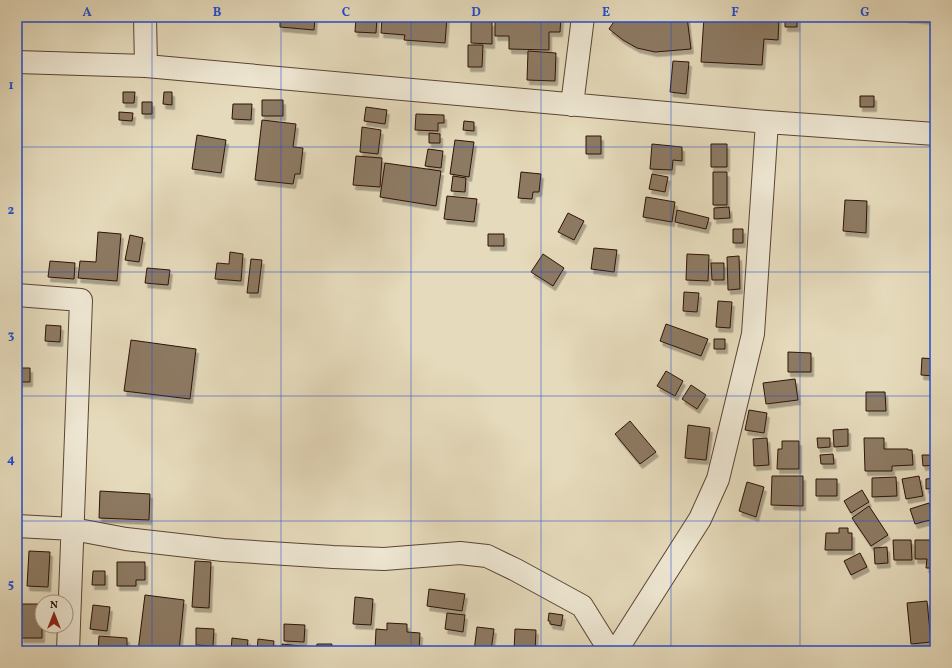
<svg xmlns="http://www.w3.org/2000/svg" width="952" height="668" font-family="Vollkorn,serif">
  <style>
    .building { fill: #8d7a64; stroke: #2d1206; filter: url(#shadow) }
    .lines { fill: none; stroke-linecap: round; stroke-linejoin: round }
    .minor-casing { stroke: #5b4433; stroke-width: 24 }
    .minor { stroke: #eee7d3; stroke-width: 22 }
    .grid { fill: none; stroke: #1d4ed8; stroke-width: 1; stroke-opacity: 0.55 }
    .neatline { fill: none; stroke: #1d4ed8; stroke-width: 1.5 }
    .grid-label { font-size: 13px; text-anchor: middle; font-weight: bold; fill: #1d4ed8 }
  </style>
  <defs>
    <filter id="shadow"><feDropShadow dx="2.5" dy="4.5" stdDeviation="0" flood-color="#0004"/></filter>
  </defs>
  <rect width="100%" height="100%" fill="#e5dabb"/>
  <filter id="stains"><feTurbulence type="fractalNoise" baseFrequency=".005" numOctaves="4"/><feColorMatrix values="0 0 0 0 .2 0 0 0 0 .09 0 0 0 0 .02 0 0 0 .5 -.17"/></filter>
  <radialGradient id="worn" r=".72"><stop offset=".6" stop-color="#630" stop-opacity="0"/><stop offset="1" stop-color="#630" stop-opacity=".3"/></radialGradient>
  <!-- building -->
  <path class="building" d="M280,17H315L314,30L280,27Z
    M356,17H377L376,33L355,32Z
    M382,17H447L445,43L404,40L405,35L381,33Z
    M495,17H561L560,32H549V50L509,49V36H495Z
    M617,17H687L691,49L655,52L637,48L623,40L609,29Z
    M704,17H779L778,40L764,39L762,65L701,62Z
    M785,17H797V27H785Z
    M906,17H935V20L906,18Z
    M471,21L492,22V44L471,43Z
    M468,45H483L482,67H468Z
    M528,51L556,53L555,81L527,80Z
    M673,61L689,62L686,94L670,92Z
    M123,92H135L134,103H123Z
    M164,92H172V105L163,104Z
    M860,96H874V107H860Z
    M262,100H283V116H262Z
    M142,102H152V114H142Z
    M233,104H252L251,120L232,119Z
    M366,107L387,110L385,124L364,121Z
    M119,112L133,113L132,121L119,120Z
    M416,114L444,115V123H438V131L415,130Z
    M262,120L296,124L293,147L303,148L300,174H295L293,184L255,180Z
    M464,121L474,122V131L463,130Z
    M362,127L381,130L378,154L360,152Z
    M429,133L440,134V143H429Z
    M197,135L226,140L221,173L192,169Z
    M586,136H601V154H586Z
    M455,140L474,142L469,177L450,174Z
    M652,144L682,147V161L673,160L672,170L650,169Z
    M711,144H727V167H711Z
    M428,149L443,151L441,168L425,166Z
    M356,156L382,158L380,187L353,185Z
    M385,163L441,171L436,206L380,197Z
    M521,172L541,174L539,192H533L532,199L518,198Z
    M713,172H727V205H713Z
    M652,174L668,177L665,192L649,189Z
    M453,176L466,178L465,192L451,191Z
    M447,196L477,199L474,222L444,219Z
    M646,197L675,202L672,222L643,217Z
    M845,200L867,201L866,233L843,231Z
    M729,207L730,218L714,219V208Z
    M677,210L709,218L706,229L675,222Z
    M568,213L584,221L574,240L558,232Z
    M733,229H743V243H733Z
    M98,232L121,234L117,281L78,278L80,261L96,262Z
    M488,234H504V246H488Z
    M130,235L143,238L139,262L125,260Z
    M594,248L617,250L614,272L591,269Z
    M230,252L243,254L241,281L215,279L217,263L229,264Z
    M543,254L564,268L553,286L531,272Z
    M687,254L709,255L708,281L686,280Z
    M739,256L740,289L728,290L727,257Z
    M251,259L262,260L258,293H247Z
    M50,261L75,263L74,279L48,277Z
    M711,263H724V280H712Z
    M147,268L170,270L168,285L145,283Z
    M684,292L699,293L697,312L683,311Z
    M718,301L732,302L730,328L716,327Z
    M666,324L708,339L701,356L660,341Z
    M46,325L61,326L60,342L45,341Z
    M714,339H725V349H714Z
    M131,340L196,349L190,399L124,391Z
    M788,352L811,353V372H788Z
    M922,358L935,359V376L921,375Z
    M17,368H30V382H17Z
    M666,371L683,381L675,396L657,386Z
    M795,379L798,400L766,404L763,383Z
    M691,385L706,395L697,409L682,399Z
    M866,392H885L886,411H866Z
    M933,397H935V427H932Z
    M749,410L767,413L764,433L745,430Z
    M630,421L656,452L640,464L615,434Z
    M688,425L710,428L706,460L685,458Z
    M848,429V446L834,447L833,430Z
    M767,438L769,465L754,466L753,439Z
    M817,438H830V447L818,448Z
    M864,438H884V449H908V450H912L913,465L892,466V471H865Z
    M782,441H799V469H777L778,449H782Z
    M833,454L834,464H821L820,455Z
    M922,455H934L935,465L923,466Z
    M772,476H803V506L771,505Z
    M919,476L923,496L906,499L902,479Z
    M896,477L897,496L872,497V478Z
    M935,478V488L926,489V479Z
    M816,479H837V496H816Z
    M747,482L764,487L756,517L739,511Z
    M862,490L869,502L851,513L844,501Z
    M100,491L150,494L149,520L99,518Z
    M929,503L934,519L915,524L910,509Z
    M869,506L888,535L871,546L852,518Z
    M839,528H848V533H852V550H825L826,533H839Z
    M893,540H911L912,560H894Z
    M915,540H933V558H935V568H926L927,559H915Z
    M887,547L888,563L875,564L874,548Z
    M29,551L50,552L48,587L27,586Z
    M860,553L867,567L851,575L844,561Z
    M195,561L211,562L209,608L192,607Z
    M117,562H145V580H136V586H117Z
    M93,571H105V585H92Z
    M429,589L465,594L462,611L427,606Z
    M145,595L184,600L179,651H138Z
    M355,597L373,599L371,625L353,624Z
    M927,601L931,642L911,644L907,603Z
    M22,604H42V638H21Z
    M93,605L110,607L107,631L90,629Z
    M447,613L465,615L463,632L445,629Z
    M549,613L563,615L561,626L550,624V621H548Z
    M387,623L407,624V632L420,633L419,651H375L376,629L387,630Z
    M284,624L305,625L304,642L284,641Z
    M17,626H19V641H17Z
    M477,627L494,629L491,651H474Z
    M196,628L214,629L213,646L196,645Z
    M515,629L536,630L535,651H514Z
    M99,636L127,638V651H98Z
    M232,638L248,640L247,651H231Z
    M258,639L274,641L273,651H257Z
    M282,644L309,647L308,651H282Z
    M317,644H332L331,651H316Z
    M350,647L368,648V651H350Z
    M444,648L458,650V651H444Z"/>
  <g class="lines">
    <defs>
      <path id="minor" d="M145,17L146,66
        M17,62L146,66L767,122L935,134
        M572,105L583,17
        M17,295L81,300L68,651
        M17,526L73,529L126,539L223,550L333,557L384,559L460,553L487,556L516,570L582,606L610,651
        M616,651L700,519L718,479L753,334L767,122"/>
    </defs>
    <!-- minor casing -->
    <use href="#minor" class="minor-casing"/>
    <!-- minor -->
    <use href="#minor" class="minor"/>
  </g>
  <!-- grid -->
  <path class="grid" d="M152,17V651M281,17V651M411,17V651M541,17V651M671,17V651M800,17V651M17,147H935M17,272H935M17,396H935M17,521H935"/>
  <!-- margin -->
  <rect width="952" height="668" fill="none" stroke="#e5dabb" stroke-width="44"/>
  <!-- north arrow -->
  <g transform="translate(54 614)"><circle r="19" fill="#eee7d3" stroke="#a19281"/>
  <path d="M0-3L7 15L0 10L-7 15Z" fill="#8f2418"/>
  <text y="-6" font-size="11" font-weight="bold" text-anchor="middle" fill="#2d1206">N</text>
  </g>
  <rect x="22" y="22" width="908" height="624" class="neatline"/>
  <g class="grid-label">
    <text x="87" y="16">A</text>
    <text x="217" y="16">B</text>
    <text x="346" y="16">C</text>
    <text x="476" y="16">D</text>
    <text x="606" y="16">E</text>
    <text x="735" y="16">F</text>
    <text x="865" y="16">G</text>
    <text x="11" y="89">1</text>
    <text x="11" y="214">2</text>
    <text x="11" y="339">3</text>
    <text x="11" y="463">4</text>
    <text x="11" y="588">5</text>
  </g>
  <rect width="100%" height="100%" filter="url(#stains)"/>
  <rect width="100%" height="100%" fill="url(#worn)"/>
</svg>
